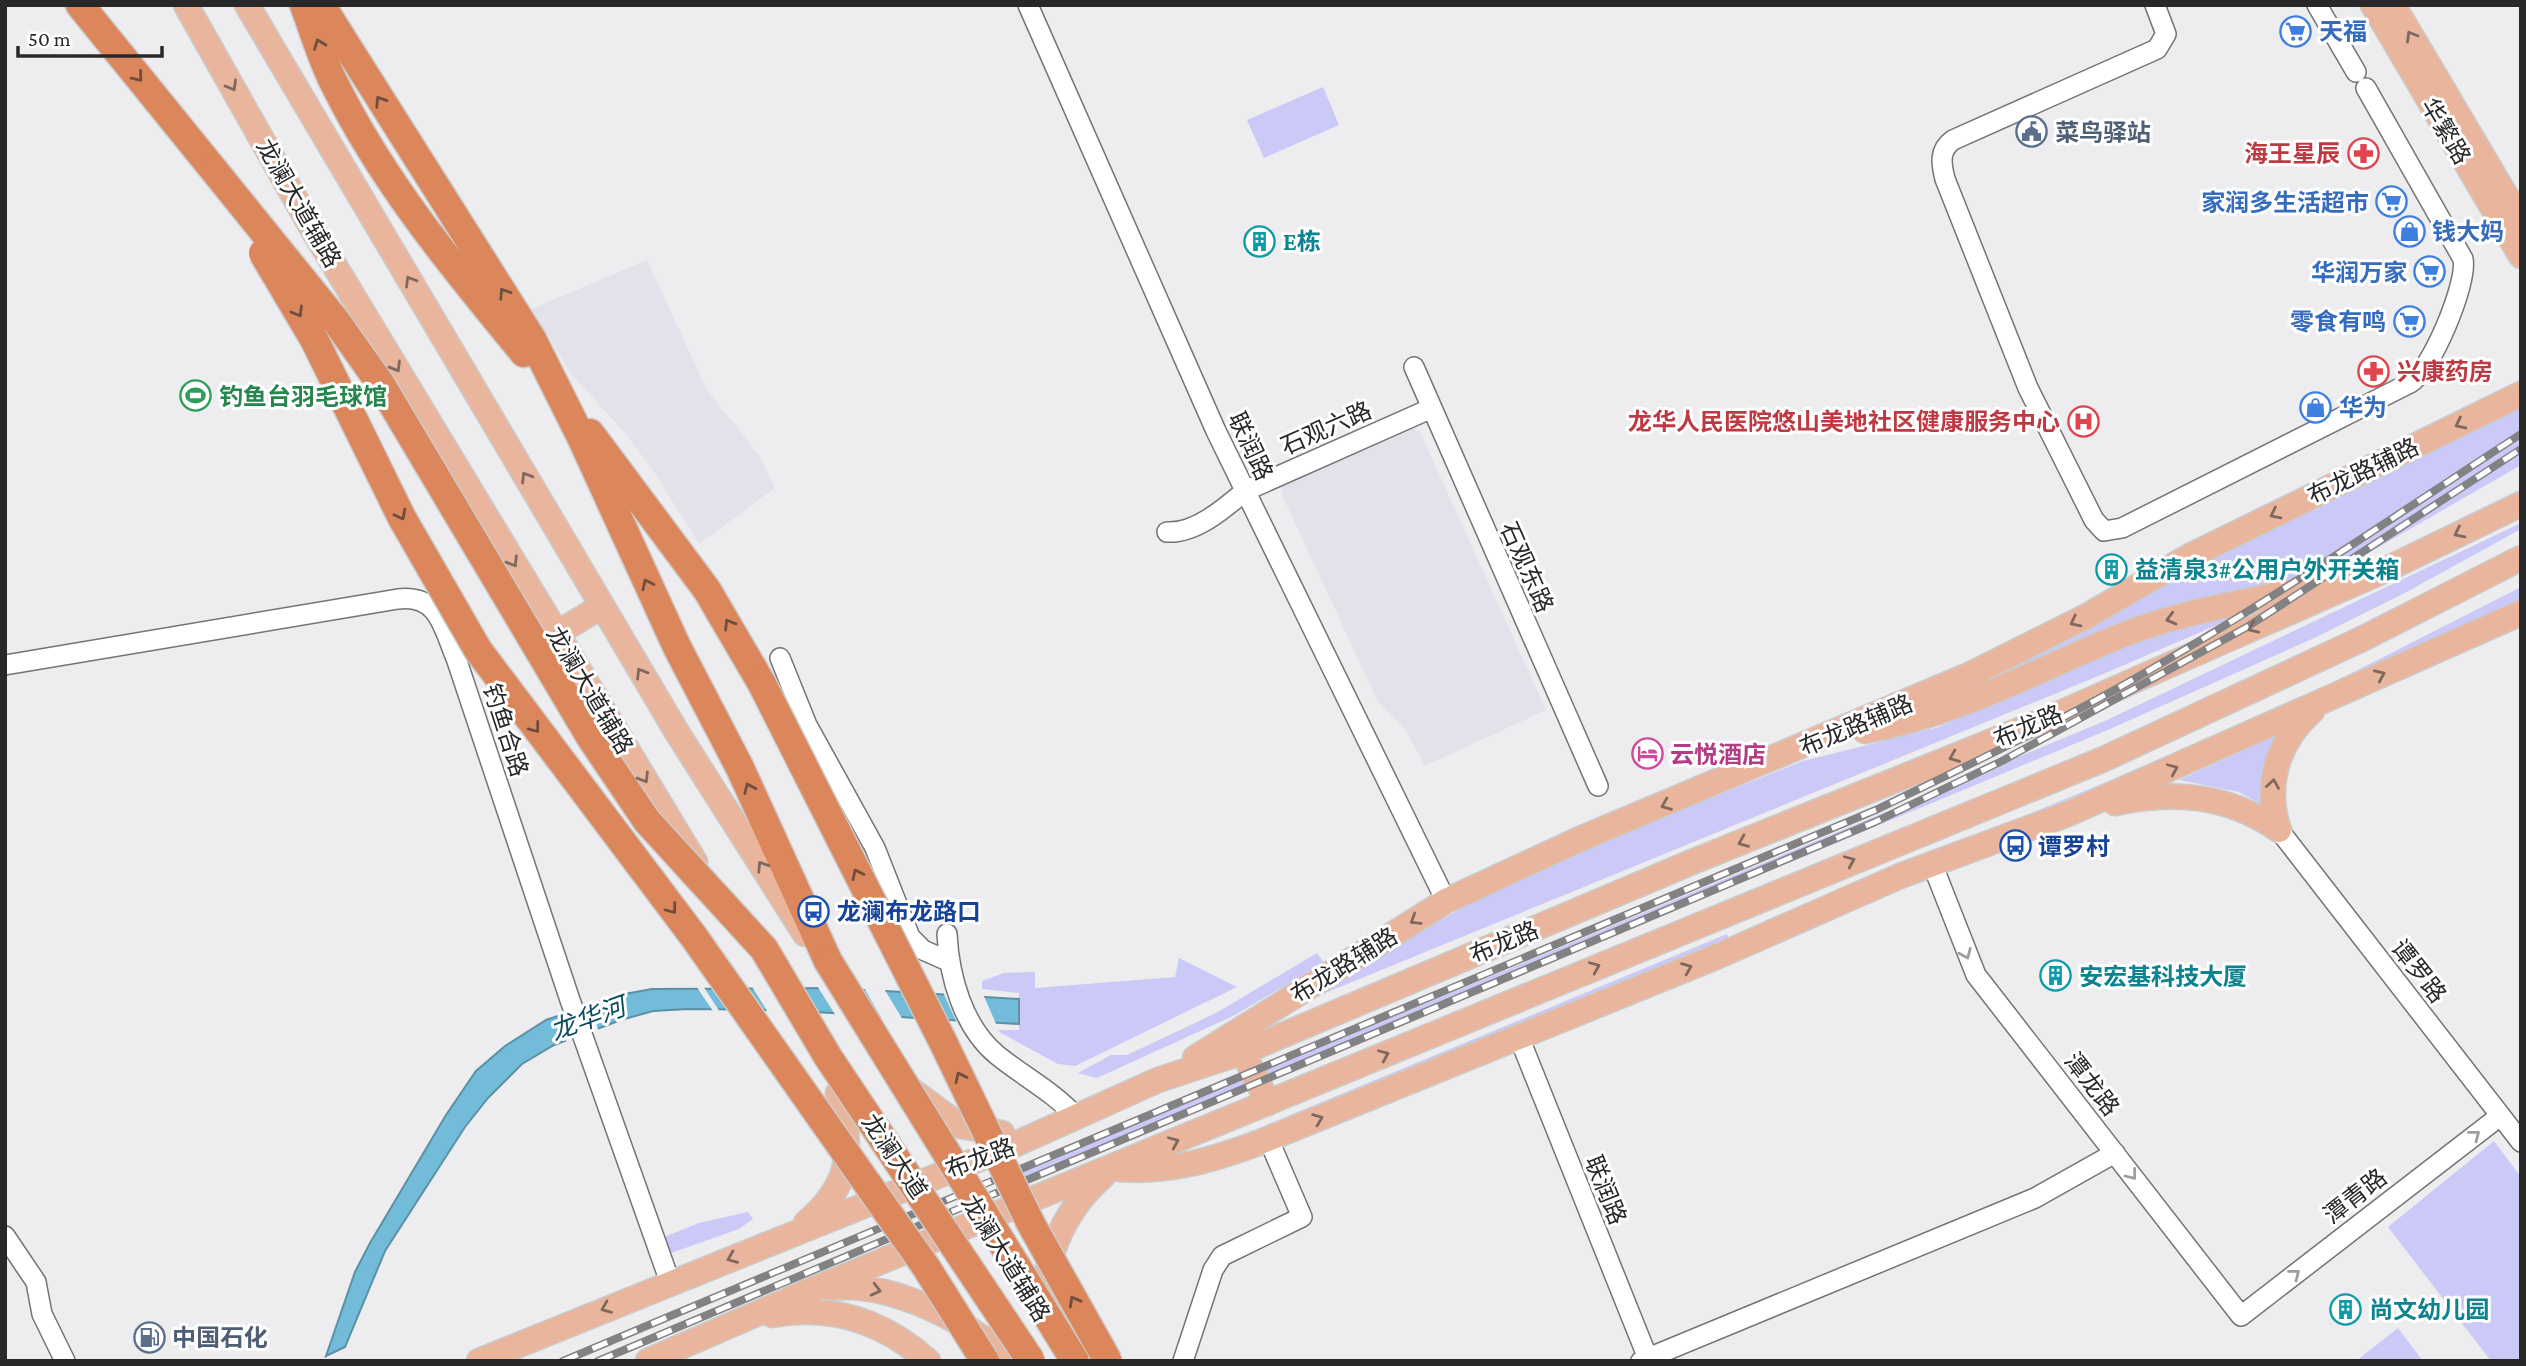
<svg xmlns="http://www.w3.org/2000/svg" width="2526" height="1366" font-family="'Crimson Pro','Noto Sans SC',serif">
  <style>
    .built { fill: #e2e2eb }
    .green { fill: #cac9f7 }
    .water { fill: #72bcd9; stroke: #5c90a4; stroke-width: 2 }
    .pier { fill: #ededef }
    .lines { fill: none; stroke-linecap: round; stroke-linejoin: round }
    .minor-casing { stroke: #747476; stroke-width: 22 }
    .major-casing { stroke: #cbcbcc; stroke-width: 27 }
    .highway-casing { stroke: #cbcbcc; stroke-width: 31 }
    .minor { stroke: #fff; stroke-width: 19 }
    .major { stroke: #e9b69d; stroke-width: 24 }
    .highway { stroke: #db865b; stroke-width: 28 }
    .rail-casing { stroke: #828284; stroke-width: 8 }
    .rail { stroke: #fff; stroke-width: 5; stroke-dasharray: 16; stroke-linecap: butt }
    .highway-bridge-casing { stroke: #cbcbcc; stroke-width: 31; stroke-linecap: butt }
    .highway-bridge { stroke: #db865b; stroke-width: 28 }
    .oneway { stroke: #7f685d }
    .oneway2 { stroke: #704e3d }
    .oneway3 { stroke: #9e9e9f }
    .labels { text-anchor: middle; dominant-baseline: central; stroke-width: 6; stroke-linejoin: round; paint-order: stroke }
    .shop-label { font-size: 24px; font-weight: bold; fill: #366cbe; stroke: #fff; text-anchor: start }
    .street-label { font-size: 24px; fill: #282829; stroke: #fff }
    .service-label { font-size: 24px; font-weight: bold; fill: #4e5e75; stroke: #fff; text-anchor: start }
    .health-label { font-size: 24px; font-weight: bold; fill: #be3a42; stroke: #fff; text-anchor: end }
    .culture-label { font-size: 24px; font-weight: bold; fill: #0d838f; stroke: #fff; text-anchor: start }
    .leisure-label { font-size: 24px; font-weight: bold; fill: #27864d; stroke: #fff; text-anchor: start }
    .hotel-label { font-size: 24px; font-weight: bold; fill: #b23c85; stroke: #fff; text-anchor: start }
    .transit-label { font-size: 24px; font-weight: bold; fill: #164399; stroke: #fff; text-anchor: start }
    .water-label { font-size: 26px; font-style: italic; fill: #0c4c60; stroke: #fff }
  </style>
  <rect width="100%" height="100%" fill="#ededef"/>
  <!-- built -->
  <path class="built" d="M647,260L707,390L759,455L775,488L699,544L654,472L625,433L571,374L532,309Z
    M1413,429L1420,432L1546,710L1425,766L1405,729L1377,700L1283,497L1281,486Z"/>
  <!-- green -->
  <path class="green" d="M1323,87L1339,125L1264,158L1247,120Z
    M2521,407V465L2358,559L2307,579L1948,697L2184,568Z
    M2521,523V529L2403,594L2312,639L2110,729L1015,1184L1013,1175L2107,720Z
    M2521,587V603L2418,646L2242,729L1964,841L2277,711Z
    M2261,606L2108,672L1291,1007L1493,890L1614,837L1803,761L1939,727L2114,648Z
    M2284,732L2266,807L2239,792L2179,780Z
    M1727,934L1729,940L1196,1155L1269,1124Z
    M1317,953L1324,963L1233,1016L1097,1078L1078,1073L1111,1055H1127L1216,1013Z
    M1179,958L1237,987L1075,1066L1058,1064L1001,1033L998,1030H1019V993L982,989V981L1004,973L1035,972V988L1175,977Z
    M2494,1141L2521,1177V1361H2491L2388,1227Z
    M748,1212L753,1219L739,1229L671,1253L664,1237L699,1223Z
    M2398,1328L2423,1361H2356Z"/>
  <!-- water -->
  <path class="water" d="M836,988L1019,999V1024L780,1010L688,1009L653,1011L621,1020L554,1045L522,1064L488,1098L465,1127L385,1251L345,1347L326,1356L355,1272L370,1243L446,1115L476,1071L505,1046L546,1020L619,995L652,989Z"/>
  <!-- pier -->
  <path class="pier" d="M791,984L810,1015L769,1014L751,985Z
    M816,984H837L878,1018L836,1016Z
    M696,986H703L722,1015L715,1014Z
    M863,986L883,987L903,1020L882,1019Z
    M943,992L983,994L997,1026L957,1023Z
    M589,1001L599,1032L567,1044L557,1013Z"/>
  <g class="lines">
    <defs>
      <path id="minor" d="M1028,5L1216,431L1446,901
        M2155,5L2166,34L2157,49L1953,140C1939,150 1941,163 1945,179L2028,388L2094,520L2104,531L2122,528L2410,383C2431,371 2468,283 2463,259L2366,88
        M2317,5L2356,72
        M1414,367L1598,786
        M1167,532C1195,534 1225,508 1245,491L1432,408
        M780,658L807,725L875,848L910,937L923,950L948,961
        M5,665L398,599C439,594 443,628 456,658L570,1000L670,1282
        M2279,830L2521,1142
        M1933,866L1976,975L2241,1316L2500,1116
        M947,934C949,976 963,1027 997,1055C1024,1077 1054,1092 1077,1118
        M1519,1037L1649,1361
        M5,1236L36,1282L42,1314L65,1361
        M1183,1361L1213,1270L1222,1256L1302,1217L1268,1138
        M1641,1361L2035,1198L2115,1153"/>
      <path id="major" d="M186,5L313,230L695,862
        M247,5L678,734L805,934
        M2373,5L2521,256
        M2393,5L2521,221
        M556,634L602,606
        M1865,731C1956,715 2035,671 2120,636C2184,610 2255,601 2322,585
        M2115,803C2175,790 2228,795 2279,830
        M2279,830C2264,786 2277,742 2312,711
        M1243,1052L1268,1103
        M1195,1058L1446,901L1580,839L1969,675L2087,616L2190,556L2521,394
        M911,1090L960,1126L1002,1133
        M1119,1169C1169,1173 1212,1160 1258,1143L1716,957L1900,876L2070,813L2521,613
        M806,1223C853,1183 853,1150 838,1093
        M830,1288C888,1280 969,1321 1010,1361
        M772,1315C832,1304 883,1321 928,1361
        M1050,1321C1036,1268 1063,1211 1103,1176
        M479,1361L1009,1147L1158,1080L1243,1052L1692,862L2042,721L2381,572L2521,504
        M648,1361L809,1291L2104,759L2364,638L2521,558"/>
      <path id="highway" d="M80,5L213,169
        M304,5C314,32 322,60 335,85C384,184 454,268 524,353
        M321,5L532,339L582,439L677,647L740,768L828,961
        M590,433L707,590L762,684"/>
    </defs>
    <!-- minor casing -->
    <use href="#minor" class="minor-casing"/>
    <!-- major casing -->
    <use href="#major" class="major-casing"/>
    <!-- highway casing -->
    <use href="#highway" class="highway-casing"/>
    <!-- minor -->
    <use href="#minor" class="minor"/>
    <!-- major -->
    <use href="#major" class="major"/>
    <!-- highway -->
    <use href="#highway" class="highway"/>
    <defs>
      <path id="rail" d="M563,1361L1878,809C1964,767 2051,726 2134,679C2267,604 2393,517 2521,434
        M598,1361L1875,822L2002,761L2247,627L2521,449"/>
    </defs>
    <!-- rail casing -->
    <use href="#rail" class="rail-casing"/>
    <!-- rail -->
    <use href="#rail" class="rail"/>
    <defs>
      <path id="highway-bridge" d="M213,169L336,321L380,383L591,738L647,821L764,949L828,1057L1031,1361
        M263,253L314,339L402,518L478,650L694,937L926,1267L985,1361
        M762,684L943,1042L1031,1224L1108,1361
        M828,961L1075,1361"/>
    </defs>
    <!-- highway-bridge casing -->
    <use href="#highway-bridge" class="highway-bridge-casing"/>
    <!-- highway-bridge -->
    <use href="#highway-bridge" class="highway-bridge"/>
  </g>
  <!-- one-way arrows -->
  <defs><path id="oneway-chevron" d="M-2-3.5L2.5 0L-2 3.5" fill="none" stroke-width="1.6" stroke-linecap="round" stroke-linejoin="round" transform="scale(1.75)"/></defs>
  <g class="oneway">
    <use href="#oneway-chevron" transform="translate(2411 36) rotate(-120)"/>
    <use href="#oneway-chevron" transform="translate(232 86) rotate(60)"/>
    <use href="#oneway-chevron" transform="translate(410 281) rotate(-121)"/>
    <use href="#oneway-chevron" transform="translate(396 367) rotate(59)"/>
    <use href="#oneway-chevron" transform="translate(2460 424) rotate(154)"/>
    <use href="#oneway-chevron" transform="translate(526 477) rotate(-121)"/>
    <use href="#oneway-chevron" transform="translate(2275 514) rotate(154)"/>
    <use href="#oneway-chevron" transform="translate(2459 533) rotate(154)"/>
    <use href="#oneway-chevron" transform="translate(513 562) rotate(59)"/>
    <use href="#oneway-chevron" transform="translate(2171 619) rotate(165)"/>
    <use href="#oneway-chevron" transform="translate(2075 622) rotate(153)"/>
    <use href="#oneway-chevron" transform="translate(2253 628) rotate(156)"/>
    <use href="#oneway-chevron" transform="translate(641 673) rotate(-121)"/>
    <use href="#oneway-chevron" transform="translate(2380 675) rotate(-24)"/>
    <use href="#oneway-chevron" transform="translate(1954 757) rotate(158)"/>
    <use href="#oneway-chevron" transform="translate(2173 769) rotate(-23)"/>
    <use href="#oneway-chevron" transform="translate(644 778) rotate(59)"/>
    <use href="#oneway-chevron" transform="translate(2273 784) rotate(-81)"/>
    <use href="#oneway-chevron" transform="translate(1666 805) rotate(158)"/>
    <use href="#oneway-chevron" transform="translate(1743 842) rotate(158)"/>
    <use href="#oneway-chevron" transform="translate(1850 861) rotate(-23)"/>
    <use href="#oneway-chevron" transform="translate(762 866) rotate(-123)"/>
    <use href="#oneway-chevron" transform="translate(1415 920) rotate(148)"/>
    <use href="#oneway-chevron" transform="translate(1595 967) rotate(-23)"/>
    <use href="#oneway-chevron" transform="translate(1687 968) rotate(-22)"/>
    <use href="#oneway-chevron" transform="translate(1384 1055) rotate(-23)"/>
    <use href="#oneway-chevron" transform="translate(1318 1119) rotate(-22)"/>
    <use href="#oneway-chevron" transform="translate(1174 1142) rotate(-23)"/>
    <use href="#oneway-chevron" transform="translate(732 1258) rotate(158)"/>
    <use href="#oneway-chevron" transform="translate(876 1290) rotate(14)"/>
    <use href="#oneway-chevron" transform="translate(606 1308) rotate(158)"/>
  </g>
  <g class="oneway2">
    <use href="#oneway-chevron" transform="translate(319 44) rotate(-111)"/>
    <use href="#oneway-chevron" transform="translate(138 77) rotate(51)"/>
    <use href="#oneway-chevron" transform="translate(380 101) rotate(-123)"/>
    <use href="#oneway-chevron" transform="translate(504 293) rotate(-123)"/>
    <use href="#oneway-chevron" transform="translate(298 312) rotate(59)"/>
    <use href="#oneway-chevron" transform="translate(401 515) rotate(63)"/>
    <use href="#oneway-chevron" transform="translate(647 584) rotate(-115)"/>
    <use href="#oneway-chevron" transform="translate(729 624) rotate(-121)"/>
    <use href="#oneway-chevron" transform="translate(535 728) rotate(53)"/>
    <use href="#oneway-chevron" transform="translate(749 788) rotate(-114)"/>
    <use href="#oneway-chevron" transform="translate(857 874) rotate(-116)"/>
    <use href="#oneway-chevron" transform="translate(672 909) rotate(53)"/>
    <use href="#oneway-chevron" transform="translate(960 1077) rotate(-116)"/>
    <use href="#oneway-chevron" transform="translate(1074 1301) rotate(-119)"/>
  </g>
  <g class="oneway3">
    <use href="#oneway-chevron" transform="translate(1966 954) rotate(67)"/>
    <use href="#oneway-chevron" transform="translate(2475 1135) rotate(-38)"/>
    <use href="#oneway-chevron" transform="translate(2132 1175) rotate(52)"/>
    <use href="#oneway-chevron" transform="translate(2295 1274) rotate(-38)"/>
  </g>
  <!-- icons -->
  <defs>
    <symbol id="supermarket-ring" viewBox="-11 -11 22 22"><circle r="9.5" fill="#fff" stroke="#3f7fe0" stroke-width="1.5"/><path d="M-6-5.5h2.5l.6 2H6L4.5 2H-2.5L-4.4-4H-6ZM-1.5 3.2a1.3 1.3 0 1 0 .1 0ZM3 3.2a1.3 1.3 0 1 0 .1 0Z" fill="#3f7fe0"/></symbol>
    <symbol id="civic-ring" viewBox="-11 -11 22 22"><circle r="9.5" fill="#fff" stroke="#5c6f8a" stroke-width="1.5"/><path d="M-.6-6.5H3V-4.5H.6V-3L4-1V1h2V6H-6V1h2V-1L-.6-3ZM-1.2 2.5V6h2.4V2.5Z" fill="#5c6f8a"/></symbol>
    <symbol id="pharmacy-ring" viewBox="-11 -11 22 22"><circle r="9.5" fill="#fff" stroke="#e0444e" stroke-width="1.5"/><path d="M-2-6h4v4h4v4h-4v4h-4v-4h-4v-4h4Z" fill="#e0444e"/></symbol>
    <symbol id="shop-ring" viewBox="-11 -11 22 22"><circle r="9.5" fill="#fff" stroke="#3f7fe0" stroke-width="1.5"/><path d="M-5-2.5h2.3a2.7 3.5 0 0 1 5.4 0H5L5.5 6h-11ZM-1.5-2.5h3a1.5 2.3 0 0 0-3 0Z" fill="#3f7fe0"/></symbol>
    <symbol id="building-ring" viewBox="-11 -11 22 22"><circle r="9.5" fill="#fff" stroke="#0f9aa8" stroke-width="1.5"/><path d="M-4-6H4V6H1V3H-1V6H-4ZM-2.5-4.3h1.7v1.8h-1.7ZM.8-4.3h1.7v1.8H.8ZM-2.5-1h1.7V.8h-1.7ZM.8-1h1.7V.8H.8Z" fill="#0f9aa8"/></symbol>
    <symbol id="stadium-ring" viewBox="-11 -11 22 22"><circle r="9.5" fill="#fff" stroke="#2e9e5b" stroke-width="1.5"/><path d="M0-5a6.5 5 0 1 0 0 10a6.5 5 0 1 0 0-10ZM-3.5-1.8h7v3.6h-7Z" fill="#2e9e5b"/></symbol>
    <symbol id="hospital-ring" viewBox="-11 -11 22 22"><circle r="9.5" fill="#fff" stroke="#e0444e" stroke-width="1.5"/><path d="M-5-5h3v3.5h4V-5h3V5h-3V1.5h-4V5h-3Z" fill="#e0444e"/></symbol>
    <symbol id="hotel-ring" viewBox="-11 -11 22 22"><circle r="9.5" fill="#fff" stroke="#d1479c" stroke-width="1.5"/><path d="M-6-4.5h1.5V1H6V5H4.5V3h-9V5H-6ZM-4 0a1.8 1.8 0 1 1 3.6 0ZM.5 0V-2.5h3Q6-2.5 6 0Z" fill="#d1479c"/></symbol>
    <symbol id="bus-ring" viewBox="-11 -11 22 22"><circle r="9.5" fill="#fff" stroke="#1a4fb4" stroke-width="1.5"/><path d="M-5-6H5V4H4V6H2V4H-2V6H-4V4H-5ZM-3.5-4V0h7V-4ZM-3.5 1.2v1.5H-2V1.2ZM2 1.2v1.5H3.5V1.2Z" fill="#1a4fb4"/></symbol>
    <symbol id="fuel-ring" viewBox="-11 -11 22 22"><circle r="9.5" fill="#fff" stroke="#5c6f8a" stroke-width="1.5"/><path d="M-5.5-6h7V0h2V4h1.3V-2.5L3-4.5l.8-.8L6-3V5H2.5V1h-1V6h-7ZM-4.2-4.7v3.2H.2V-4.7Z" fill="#5c6f8a"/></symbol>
  </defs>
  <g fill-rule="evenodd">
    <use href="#supermarket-ring" x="2278" y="14" width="35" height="35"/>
    <use href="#civic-ring" x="2014" y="114" width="35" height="35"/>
    <use href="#pharmacy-ring" x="2346" y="136" width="35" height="35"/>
    <use href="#supermarket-ring" x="2374" y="184" width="35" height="35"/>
    <use href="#shop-ring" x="2392" y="214" width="35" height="35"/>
    <use href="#building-ring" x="1242" y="224" width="35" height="35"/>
    <use href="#supermarket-ring" x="2412" y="254" width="35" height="35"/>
    <use href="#supermarket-ring" x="2392" y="304" width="35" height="35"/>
    <use href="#pharmacy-ring" x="2356" y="354" width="35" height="35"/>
    <use href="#stadium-ring" x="178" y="378" width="35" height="35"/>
    <use href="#shop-ring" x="2298" y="390" width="35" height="35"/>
    <use href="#hospital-ring" x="2066" y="404" width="35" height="35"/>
    <use href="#building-ring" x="2094" y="552" width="35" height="35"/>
    <use href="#hotel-ring" x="1630" y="736" width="35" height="35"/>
    <use href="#bus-ring" x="1998" y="828" width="35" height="35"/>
    <use href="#bus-ring" x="796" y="894" width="35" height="35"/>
    <use href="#building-ring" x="2038" y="958" width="35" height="35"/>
    <use href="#building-ring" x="2328" y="1292" width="35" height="35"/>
    <use href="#fuel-ring" x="132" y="1320" width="35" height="35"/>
  </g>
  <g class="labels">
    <!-- shop labels -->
    <g class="shop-label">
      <text x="2319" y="31">天福</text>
      <text x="2369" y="202" text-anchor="end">家润多生活超市</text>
      <text x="2432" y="231">钱大妈</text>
      <text x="2407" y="272" text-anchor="end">华润万家</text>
      <text x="2386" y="321" text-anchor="end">零食有鸣</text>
      <text x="2339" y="407">华为</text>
    </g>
    <!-- street labels -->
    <g class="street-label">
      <text transform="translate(2446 131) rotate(59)">华繁路</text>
      <text transform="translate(299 203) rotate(60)">龙澜大道辅路</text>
      <text transform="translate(1326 428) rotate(-24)">石观六路</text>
      <text transform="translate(1251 446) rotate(65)">联润路</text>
      <text transform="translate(2363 471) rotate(-26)">布龙路辅路</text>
      <text transform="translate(1527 567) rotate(66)">石观东路</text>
      <text transform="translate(590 690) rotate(59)">龙澜大道辅路</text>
      <text transform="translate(1856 725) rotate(-23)">布龙路辅路</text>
      <text transform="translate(2028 726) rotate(-23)">布龙路</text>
      <text transform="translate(506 730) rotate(72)">钓鱼合路</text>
      <text transform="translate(1504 942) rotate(-23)">布龙路</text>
      <text transform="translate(1344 965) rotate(-32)">布龙路辅路</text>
      <text transform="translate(2419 971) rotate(52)">谭罗路</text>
      <text transform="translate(2092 1084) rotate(52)">潭龙路</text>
      <text transform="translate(895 1156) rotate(56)">龙澜大道</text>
      <text transform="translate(980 1158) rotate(-21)">布龙路</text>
      <text transform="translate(1606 1190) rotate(68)">联润路</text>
      <text transform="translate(2355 1196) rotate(-38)">潭青路</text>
      <text transform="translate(1006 1258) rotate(58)">龙澜大道辅路</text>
    </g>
    <!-- service labels -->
    <g class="service-label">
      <text x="2055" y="132">菜鸟驿站</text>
      <text x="172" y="1337">中国石化</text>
    </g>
    <!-- health labels -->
    <g class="health-label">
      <text x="2340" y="153">海王星辰</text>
      <text x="2397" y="371" text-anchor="start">兴康药房</text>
      <text x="2060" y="421">龙华人民医院悠山美地社区健康服务中心</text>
    </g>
    <!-- culture labels -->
    <g class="culture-label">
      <text x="1283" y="241">E栋</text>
      <text x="2135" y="569">益清泉3#公用户外开关箱</text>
      <text x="2079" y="976">安宏基科技大厦</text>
      <text x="2369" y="1309">尚文幼儿园</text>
    </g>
    <!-- leisure labels -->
    <g class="leisure-label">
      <text x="219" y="396">钓鱼台羽毛球馆</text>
    </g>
    <!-- hotel labels -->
    <g class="hotel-label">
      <text x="1670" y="754">云悦酒店</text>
    </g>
    <!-- transit labels -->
    <g class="transit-label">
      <text x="2038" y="846">谭罗村</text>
      <text x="837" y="911">龙澜布龙路口</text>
    </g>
    <!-- water labels -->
    <g class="water-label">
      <text transform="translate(588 1019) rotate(-20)">龙华河</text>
    </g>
  </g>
  <!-- border -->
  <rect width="2526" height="1366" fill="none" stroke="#282829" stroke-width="14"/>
  <!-- scale -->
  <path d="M18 46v10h144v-10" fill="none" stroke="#282829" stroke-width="3.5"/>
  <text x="28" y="46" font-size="21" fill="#282829" stroke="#ffffff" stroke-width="5" paint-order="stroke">50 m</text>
</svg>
